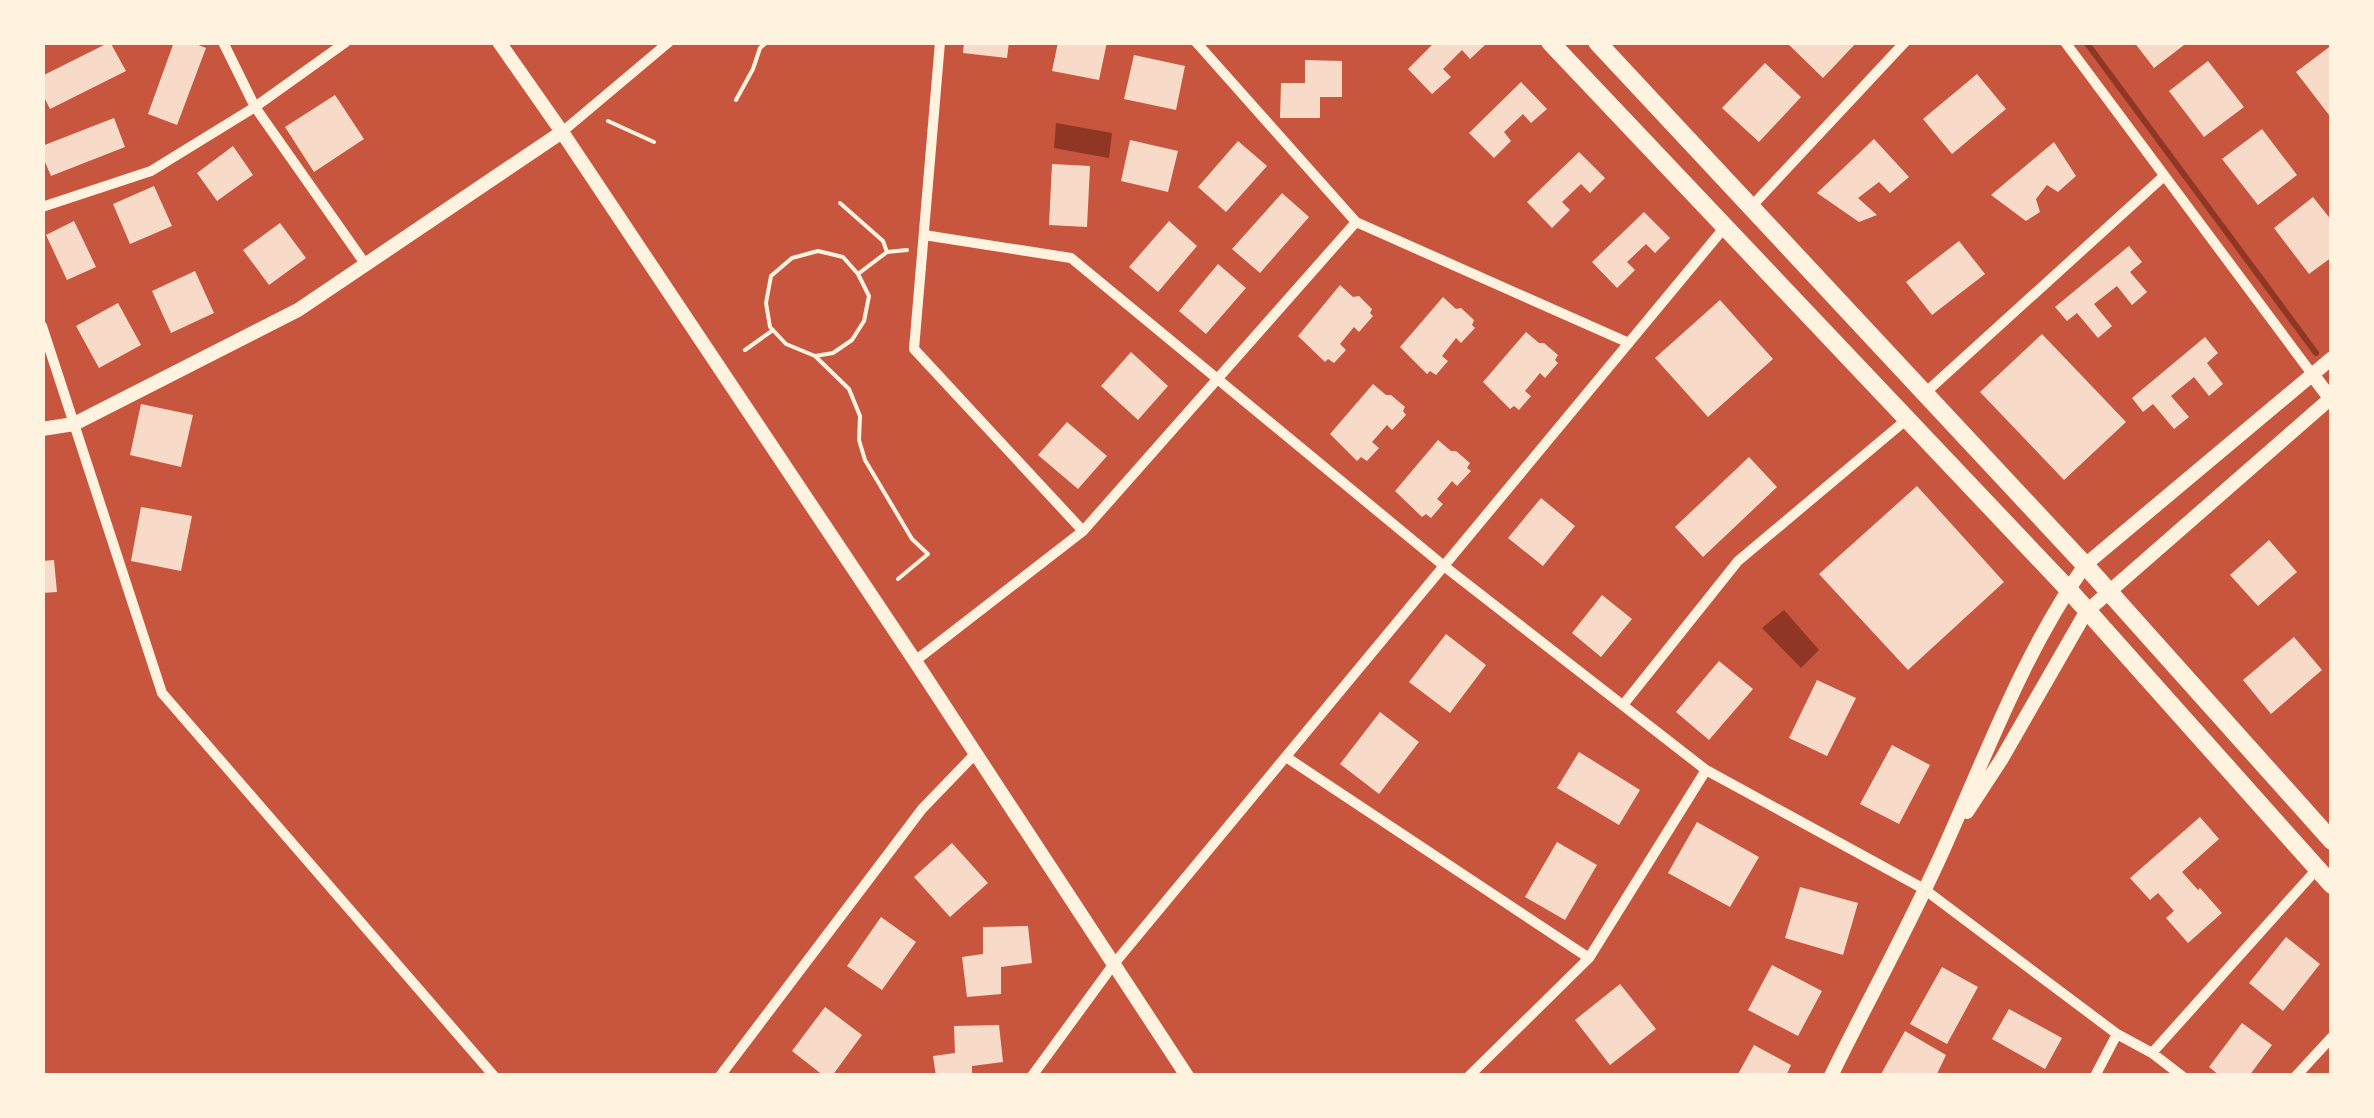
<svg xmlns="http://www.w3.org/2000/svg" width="2374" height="1118" font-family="Montserrat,sans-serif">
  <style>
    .water { fill: #8f3625 }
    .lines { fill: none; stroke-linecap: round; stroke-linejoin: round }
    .stream { stroke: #8f3625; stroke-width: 6 }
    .building { fill: #f7dbc8 }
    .path { stroke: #fff3e0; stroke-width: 4 }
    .minor { stroke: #fff3e0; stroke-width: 10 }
    .tertiary { stroke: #fff3e0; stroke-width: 14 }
    .primary { stroke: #fff3e0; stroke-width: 18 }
  </style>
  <rect width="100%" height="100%" fill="#c8553d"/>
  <!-- water -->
  <path class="water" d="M1056,123L1112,133L1109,158L1054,148Z
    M1784,610L1819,650L1801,668L1762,628Z"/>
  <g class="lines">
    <!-- stream -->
    <path class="stream" d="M2086,42L2316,353"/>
  </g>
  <!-- building -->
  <path class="building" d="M110,42L126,71L50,109L42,93V76Z
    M174,42H191L206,48L177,125L148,114Z
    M964,42H1009L1007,58L963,53Z
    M1058,42H1107L1099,80L1052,71Z
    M1435,42H1483L1485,45L1470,59L1462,50L1443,69L1451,77L1432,94L1408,69Z
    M1786,42H1857L1823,78Z
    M2134,42H2188L2154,68Z
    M2332,45V112L2329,115L2296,72Z
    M1134,55L1185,66L1176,110L1124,99Z
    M1305,60L1342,61V97H1320V118H1280L1281,83H1305Z
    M2208,61L2244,107L2204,137L2169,91Z
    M1765,63L1801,97L1759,142L1722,108Z
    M1977,74L2006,109L1952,154L1923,119Z
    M1521,82L1547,109L1531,123L1523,114L1504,132L1511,141L1494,158L1469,133Z
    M335,95L364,139L314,172L285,127Z
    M114,118L125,147L51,176L42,155V146Z
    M2262,129L2297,175L2258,205L2222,159Z
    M1874,139L1909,177L1890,193L1879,182L1858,198L1877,215L1859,222L1817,193Z
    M1130,140L1178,151L1168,192L1121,181Z
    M1238,141L1267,166L1226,212L1198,187Z
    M2054,142L2076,176L2058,192L2047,185L2036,199L2040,212L2026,221L1991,195Z
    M233,146L253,175L217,201L197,173Z
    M1579,152L1605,178L1590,193L1581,184L1562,202L1570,210L1552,228L1527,202Z
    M1052,164L1090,166L1087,227L1049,225Z
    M154,186L172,226L130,244L113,204Z
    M1282,193L1309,217L1260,273L1232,249Z
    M2313,197L2332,221V257L2309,274L2274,228Z
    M1644,212L1670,238L1655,253L1646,244L1627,262L1635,270L1617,288L1592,262Z
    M74,221L96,267L67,280L46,235Z
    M1169,221L1197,246L1158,292L1129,267Z
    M280,223L306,258L269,285L243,250Z
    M1959,241L1985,274L1932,315L1906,282Z
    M2129,246L2142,262L2130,272L2147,292L2132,305L2117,286L2094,304L2112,326L2098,338L2077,313L2067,321L2055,307Z
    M1218,264L1246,288L1206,334L1179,311Z
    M195,271L214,313L171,333L152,291Z
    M1340,285L1353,297L1359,296L1372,309L1370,313L1373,316L1359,332L1354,327L1340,344L1346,350L1334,363L1328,359L1325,362L1298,336Z
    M1443,297L1456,309L1461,308L1474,320L1472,325L1475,328L1461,343L1456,338L1442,356L1448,361L1436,375L1430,371L1427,374L1400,347Z
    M1720,300L1773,359L1708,417L1655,358Z
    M118,303L141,345L99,368L76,326Z
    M1526,332L1539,343H1544L1558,355L1555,360L1558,363L1545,378L1540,373L1525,391L1531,396L1519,410L1514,406L1510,409L1483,382Z
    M2042,334L2126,422L2064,480L1980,392Z
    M2205,337L2218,353L2207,363L2223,384L2209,396L2194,377L2171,396L2189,417L2174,429L2153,404L2143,412L2132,398Z
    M1131,352L1168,386L1138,420L1101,386Z
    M1373,384L1386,395H1391L1405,407L1403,411L1406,415L1392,430L1387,425L1372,442L1379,448L1367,461L1361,457L1357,461L1330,434Z
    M141,404L193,415L181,467L130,455Z
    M1067,422L1107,456L1078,489L1038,455Z
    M1438,440L1451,451H1456L1470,463L1467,468L1471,471L1457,486L1452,481L1437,499L1443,504L1431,518L1426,514L1422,517L1395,491Z
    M1749,457L1777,487L1703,557L1675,527Z
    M1917,486L2004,582L1908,670L1819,574Z
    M1541,498L1575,526L1543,566L1508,538Z
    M141,507L192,516L181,571L131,561Z
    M2269,540L2297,572L2258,606L2230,575Z
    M54,560L57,592L42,593V561Z
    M1602,595L1632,619L1601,657L1572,633Z
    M1446,634L1486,665L1450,713L1409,682Z
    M2294,637L2322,670L2271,714L2243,680Z
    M1719,661L1753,689L1709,740L1676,712Z
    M1817,680L1856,698L1827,756L1789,738Z
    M1380,712L1419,742L1379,794L1340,764Z
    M1892,745L1930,765L1899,824L1860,804Z
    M1579,752L1640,790L1619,825L1557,788Z
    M2200,817L2219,839L2182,872L2198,890L2200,888L2222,913L2188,943L2166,918L2174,911L2158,893L2150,900L2130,878Z
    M1697,822L1759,857L1730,907L1668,873Z
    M1557,842L1597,865L1565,920L1525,897Z
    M952,843L988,883L950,917L914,877Z
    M1800,887L1858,903L1843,955L1785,938Z
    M881,917L916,942L882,990L847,966Z
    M1028,926L1032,963L1001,967V994L967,997L962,957L983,954V927Z
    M2286,937L2320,964L2283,1011L2249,983Z
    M1772,965L1822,991L1798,1036L1748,1010Z
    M1942,967L1978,987L1947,1044L1910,1024Z
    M1620,984L1656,1029L1610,1065L1575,1020Z
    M825,1007L862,1035L832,1076H824L792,1051Z
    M2009,1009L2062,1038L2045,1069L1992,1039Z
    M2242,1023L2272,1045L2249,1076H2220L2209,1067Z
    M999,1025L1003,1062L972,1066V1076H936L933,1056L955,1053L954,1026Z
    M1905,1031L1946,1055L1936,1076H1880Z
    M1754,1045L1791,1065L1786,1076H1737Z"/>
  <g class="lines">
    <!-- path -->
    <path class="path" d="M736,100L753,69L760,48L767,42
      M608,121L654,142
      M840,203L883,241L887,252
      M745,350L773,330
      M815,356L833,353L852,340L864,321L869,296L858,274
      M898,579L928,554L912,539L865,460L859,440L860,416L849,389L815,356L786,344L770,327L766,303L771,276L792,258L818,251L843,257L858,274L887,252L907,250"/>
    <!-- minor -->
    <path class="minor" d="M223,42L255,107L366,265
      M940,42L914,349L1083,531
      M1196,42L1356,222L1629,343
      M2065,42L2312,374
      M562,132L669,42
      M42,207L151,171L255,107L346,42
      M1750,208L1905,42
      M924,235L1071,258L1444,566L1706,770L1924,889L2117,1034L2152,1053L2182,1076
      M42,326L162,693L494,1076
      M1924,394L2164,176
      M915,661L1083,531L1356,222
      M1623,705L1738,561L1906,420
      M1286,757L1589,958
      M2152,1053L2317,869
      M720,1076L922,809L976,753
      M1032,1076L1113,965L1724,228
      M1469,1076L1589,958L1706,770
      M2095,1076L2117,1034
      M2296,1076L2332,1037"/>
    <!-- tertiary -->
    <path class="tertiary" d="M499,42L562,132L915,661L1187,1076
      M2312,374L2330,398
      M42,429L74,424L298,310L562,132
      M1967,812L2001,760L2086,612L2332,397
      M1831,1076C1870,996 1914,918 1949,837C1990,745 2026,649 2085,565L2332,358"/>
    <!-- primary -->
    <path class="primary" d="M1550,42L2068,589L2332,885
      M1597,42L2085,565L2332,841"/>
  </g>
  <!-- border -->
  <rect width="2374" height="1118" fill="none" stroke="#fff3e0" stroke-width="90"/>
</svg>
